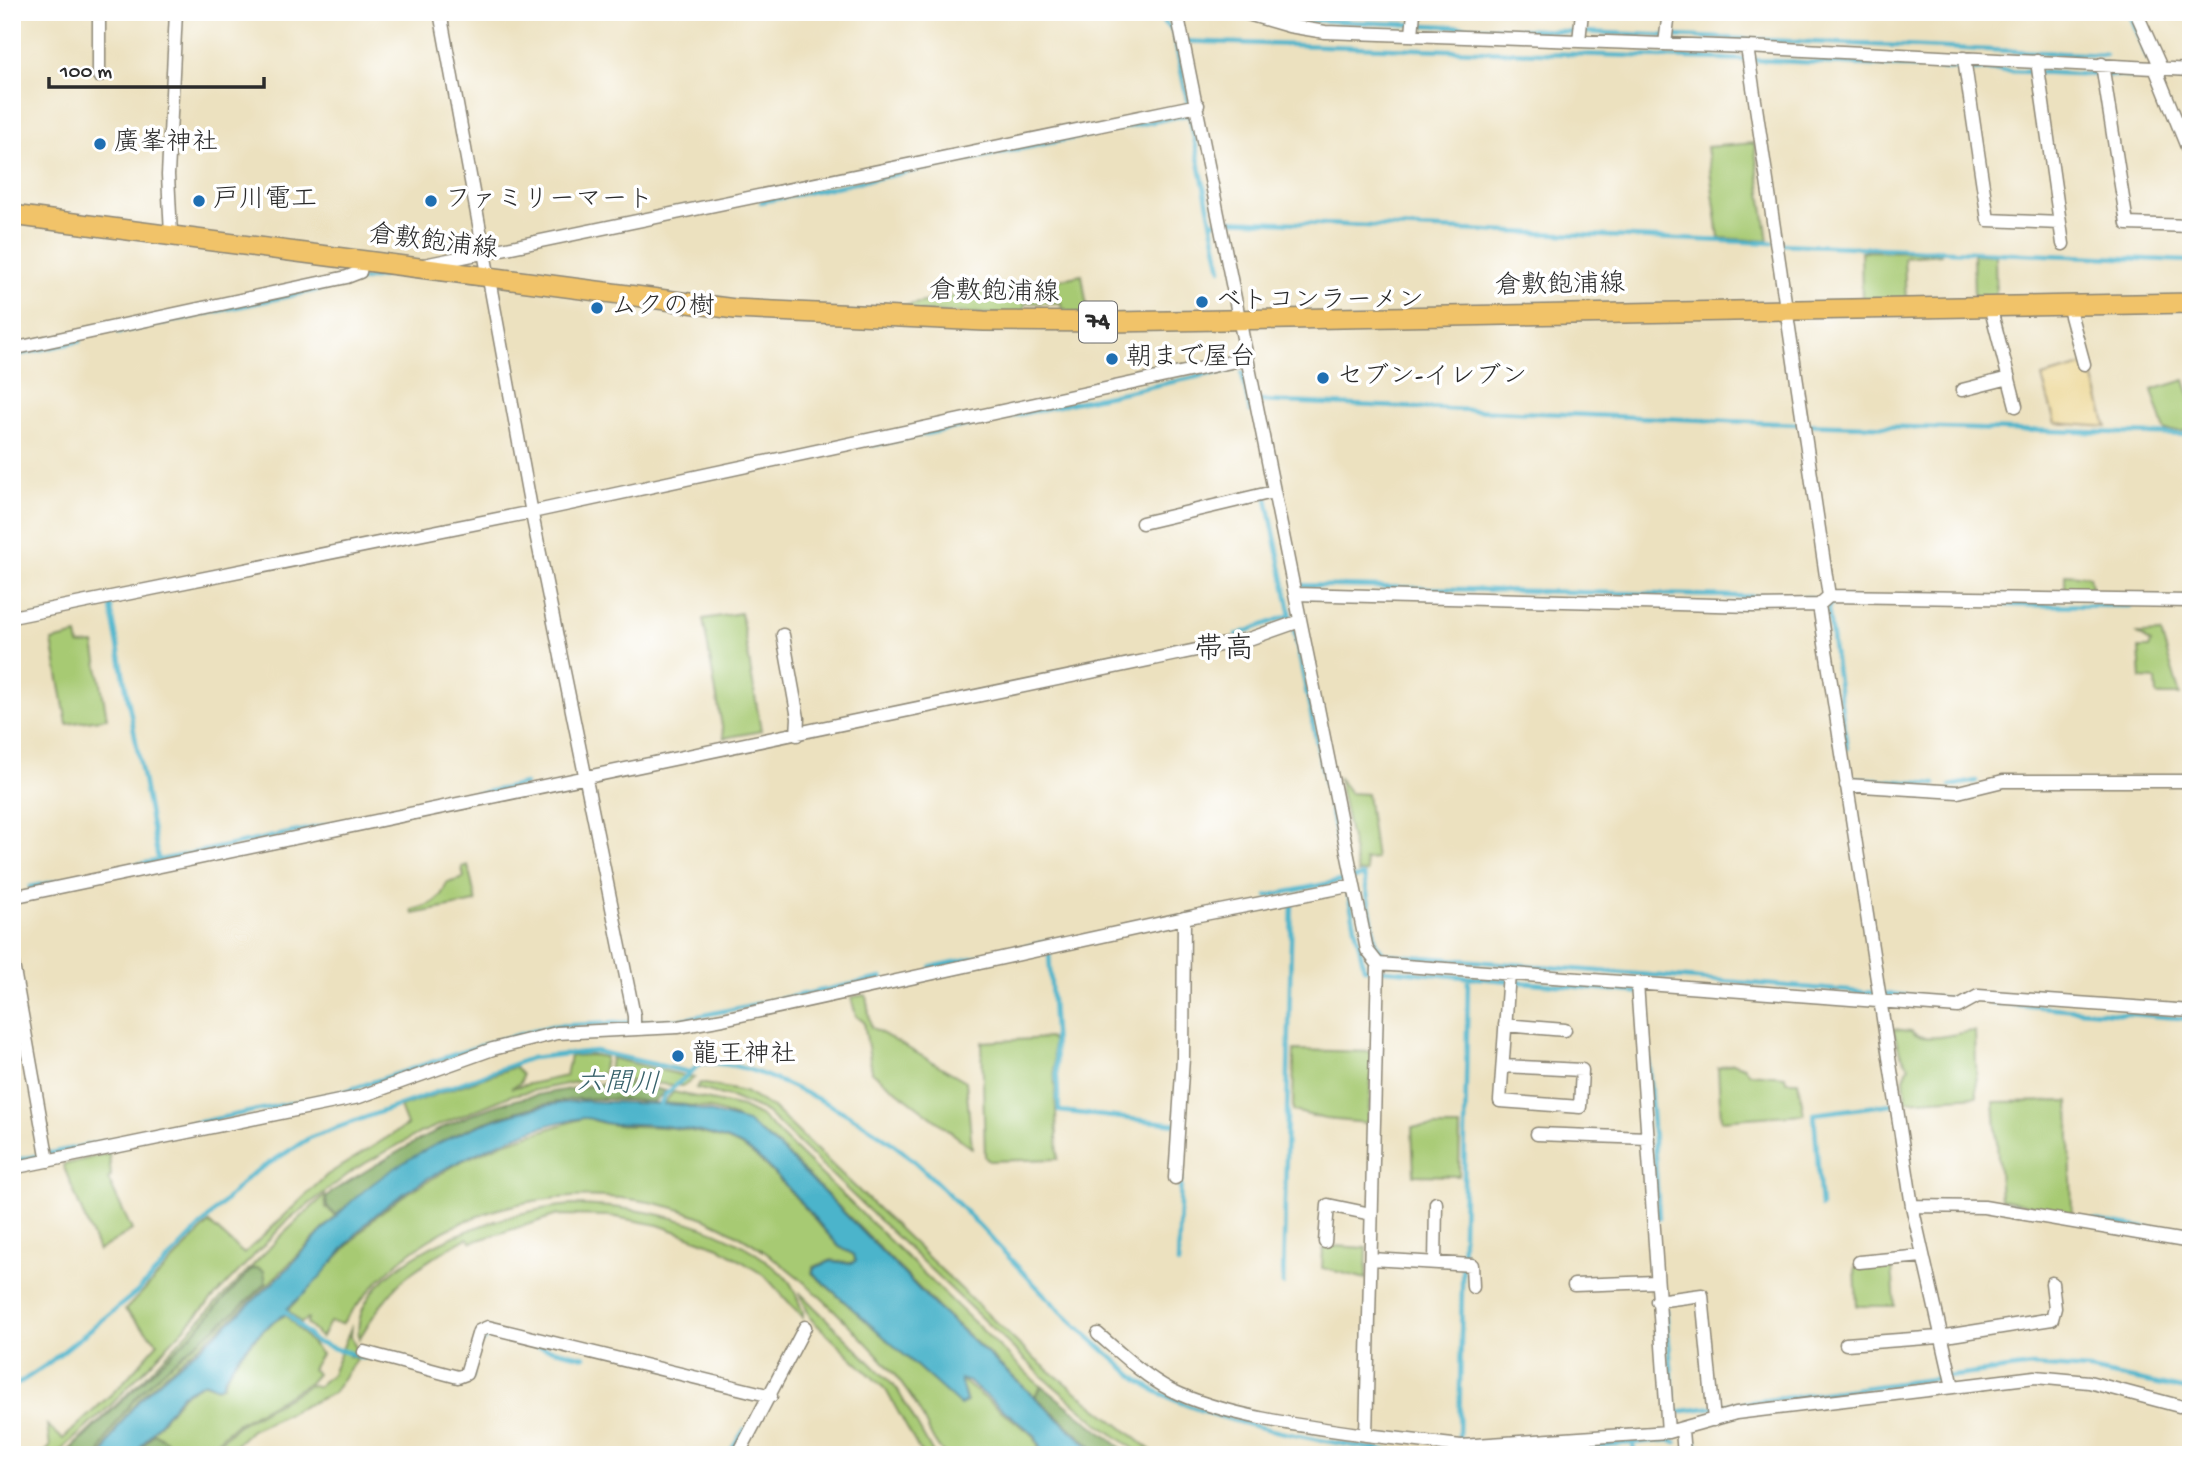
<svg xmlns="http://www.w3.org/2000/svg" width="2203" height="1467" font-family="'Gochi Hand','Klee One',sans-serif">
  <style>
    .green { fill: #a7ca73; stroke: #697a4f; stroke-width: 2 }
    .forest { fill: #85ae65; stroke: #586c48; stroke-width: 2 }
    .sand { fill: #eeda9e; stroke: #8c8264; stroke-width: 2 }
    .water { fill: #4cb4cb; stroke: #3c707b; stroke-width: 2 }
    .lines { fill: none; stroke-linecap: round; stroke-linejoin: round }
    .stream { stroke: #4cb4cb; stroke-width: 4.5 }
    .minor-casing { stroke: #8c8675; stroke-width: 15 }
    .primary-casing { stroke: #8c8675; stroke-width: 22 }
    .minor { stroke: #fff; stroke-width: 12 }
    .primary { stroke: #f1c369; stroke-width: 19 }
    .poi-dot { fill: #1f6fb2; stroke: #fff; stroke-width: 2.5 }
    .labels { text-anchor: middle; dominant-baseline: central; stroke-width: 7; stroke-linejoin: round; paint-order: stroke }
    .shield { fill: #fff; stroke: #6b6b6b; stroke-width: 2 }
    .shield-label { font-size: 24px; font-weight: bold; fill: #2b2b2b }
    .poi-label { font-size: 26px; fill: #2b2b2b; stroke: #fff; text-anchor: start }
    .street-label { font-size: 26px; fill: #2b2b2b; stroke: #fff }
    .water-label { font-size: 28px; font-style: italic; fill: #38626b; stroke: #fff }
    .quarter-label { font-size: 30px; fill: #2b2b2b; stroke: #fff }
  </style>
  <rect width="100%" height="100%" fill="#fff"/>
  <filter id="ink" filterUnits="userSpaceOnUse"><feTurbulence type="fractalNoise" baseFrequency=".0143" numOctaves="2"/><feDisplacementMap in="SourceGraphic" scale="14" xChannelSelector="R" yChannelSelector="G"/><feConvolveMatrix kernelMatrix="1 2 1 2 8 2 1 2 1" color-interpolation-filters="sRGB"/></filter>
  <filter id="wash" filterUnits="userSpaceOnUse"><feTurbulence type="fractalNoise" baseFrequency=".00686" numOctaves="4" result="noise"/><feDisplacementMap in="SourceGraphic" scale="28" xChannelSelector="R" yChannelSelector="G"/><feGaussianBlur stdDeviation="1.57" result="paint"/><feColorMatrix in="noise" values="0 0 0 0 0 0 0 0 0 0 0 0 0 0 0 0 0 1.4 0 .05"/><feComposite in="paint" operator="in"/></filter>
  <g filter="url(#wash)">
    <rect width="100%" height="100%" fill="#ece1bf"/>
    <!-- green -->
    <path class="green" d="M1754,143L1768,241L1719,238L1707,147Z
      M1861,251L1941,252V254L1904,257L1906,301H1862Z
      M1973,254L1995,255L1996,300L1974,299Z
      M1082,275L1088,314H1062L1061,303H1025L1024,315L900,311L899,307L1041,278L1057,280Z
      M2185,380L2191,399V431H2165L2152,390Z
      M2065,574L2090,576L2093,594L2065,593Z
      M741,613L761,731L724,738L703,619Z
      M2161,633L2180,695H2157L2156,680L2141,679L2139,648H2149L2151,643L2138,634Z
      M77,635L79,645L94,644L107,718L67,724L52,641Z
      M1338,777L1350,793L1367,794L1376,859L1365,860L1367,872L1358,873Z
      M468,865L476,902L413,914L412,910C431,905 440,902 447,883L464,878L462,867Z
      M866,995L871,1027L966,1081L972,1148L872,1072L864,1022L856,1016L851,997Z
      M1893,1029L1911,1031C1923,1045 1958,1032 1975,1031L1977,1096L1906,1101L1904,1078L1909,1066L1900,1053Z
      M1049,1038L1053,1041L1058,1159L989,1161L985,1157L982,1042Z
      M1294,1050L1373,1052L1368,1123L1325,1119L1293,1111Z
      M593,1055L605,1057L602,1077L512,1095L420,1133L355,1169L286,1222L110,1406L56,1455H42L50,1447L47,1425L63,1439L121,1385L158,1343L125,1310L209,1223L244,1254L327,1175L407,1125L400,1107L515,1067L522,1075L521,1082L511,1088L566,1076L570,1056Z
      M611,1058L694,1078L683,1086L608,1079Z
      M1733,1063L1744,1067L1749,1073L1785,1076L1786,1081H1798L1804,1114L1721,1120L1718,1068Z
      M700,1083L745,1092L773,1108L1032,1357L1157,1455H1143L1101,1426L1042,1376L766,1112L733,1098L696,1088Z
      M673,1092L742,1107L762,1117L1041,1387L1034,1396L939,1308L784,1151C744,1116 718,1106 664,1103Z
      M2069,1101L2072,1214L2001,1199L1994,1102Z
      M587,1117C611,1130 644,1124 672,1128C692,1131 722,1136 740,1146C769,1162 814,1220 839,1247L854,1255L855,1261L849,1263L832,1260L813,1267L812,1273L960,1405L967,1402L960,1379L1034,1436L1041,1455H945C931,1442 926,1421 916,1405C905,1387 891,1370 877,1354C833,1307 782,1256 723,1227C635,1182 513,1187 429,1240C393,1262 367,1291 342,1324L330,1322L321,1338L307,1324L308,1319L301,1323L288,1310L374,1218L403,1196L464,1160L506,1142Z
      M1412,1127H1460L1459,1176L1414,1175Z
      M109,1153L111,1176L108,1179L132,1230L98,1251L63,1165Z
      M325,1195L326,1208L336,1216C302,1251 269,1285 233,1317C187,1358 127,1395 102,1455H99C124,1392 201,1338 253,1296L252,1269L195,1331L96,1428L64,1455L145,1377L279,1238Z
      M573,1205C646,1206 734,1225 787,1279C795,1287 798,1302 803,1312V1318L765,1276L719,1247L658,1225L610,1216L558,1215L472,1242L467,1238C408,1271 394,1281 359,1339C347,1259 512,1208 573,1205Z
      M1333,1246L1367,1248L1366,1279L1322,1268L1323,1249Z
      M1892,1265L1895,1306H1857L1855,1268Z
      M799,1292L897,1389L934,1455H922L886,1390L811,1319Z
      M286,1315L321,1354L312,1369L317,1374L309,1383L235,1425L202,1455H195V1450L176,1448L154,1433L134,1455L183,1395L204,1383L217,1388L223,1386C228,1364 265,1324 286,1315Z
      M352,1325L351,1337L359,1354L350,1352L349,1356L357,1358L333,1393L251,1430L225,1455H206L237,1426L310,1385L317,1387L332,1374Z"/>
    <!-- forest -->
    <path class="forest" d="M606,1083L636,1084L666,1091L654,1102C624,1100 593,1096 563,1101C477,1115 400,1158 336,1215L327,1207L326,1198L333,1191C389,1157 447,1119 511,1101C542,1093 574,1088 606,1083Z
      M258,1268L264,1271L266,1283C212,1339 129,1380 99,1455H66L195,1331L252,1269Z
      M1042,1386L1130,1455H1101L1035,1396Z
      M154,1433L176,1448L186,1447L195,1450V1455H136Z"/>
    <!-- sand -->
    <path class="sand" d="M2090,364L2107,427L2055,423L2042,377Z"/>
    <!-- water -->
    <path class="water" d="M583,1101L682,1105L747,1122L784,1152L938,1309L1098,1455H1043L1035,1435L969,1382L960,1379L966,1402L960,1405L813,1273L814,1268L832,1261L849,1264L856,1261L854,1255L839,1246C815,1220 768,1158 738,1144C703,1128 652,1123 613,1124C602,1124 593,1117 583,1118C523,1125 419,1176 373,1217C348,1239 330,1268 306,1292C300,1298 293,1302 287,1309L286,1314C265,1323 228,1363 222,1385L217,1387L204,1382L182,1394L134,1455H104C125,1399 181,1366 223,1328C245,1308 269,1288 289,1267C313,1242 334,1216 360,1194C416,1146 509,1106 583,1101Z"/>
    <g class="lines">
      <!-- stream -->
      <path class="stream" d="M1127,12L1155,14L1173,31L1188,104
        M1270,12L1309,20L2106,55
        M2128,12L2148,59
        M1176,41L1754,60L2191,79
        M1189,113L1221,269
        M761,202L1190,114
        M1211,222L1226,220L1773,243
        M1781,244L2191,261
        M119,332L383,276
        M12,356L80,341
        M1242,373L1250,411
        M1260,401L1798,424L2191,435
        M873,445L1234,369
        M1267,498L1345,881
        M1298,585L1811,598
        M1836,602H1832L1828,608L1847,748
        M110,603L158,859
        M2006,605L2130,606
        M12,624L101,605
        M1236,635L1290,615
        M1852,778L1935,784
        M1950,786L1976,781
        M30,887L525,784
        M1347,889L1364,968L1644,993L1659,1218
        M1267,896L1364,876L1376,943L1384,954L1962,1000
        M1049,953L1059,1111L1177,1124
        M931,967L1053,941
        M1992,1003L2191,1019
        M658,1109L665,1095L701,1063C736,1062 761,1073 792,1087C836,1106 878,1129 914,1161C981,1221 1036,1294 1106,1352C1119,1363 1132,1377 1147,1386C1211,1425 1347,1447 1423,1455
        M12,1161L340,1093L492,1042L552,1026L680,1020L882,978
        M1983,1201L2015,1206
        M1821,1207L1814,1114L1892,1104
        M2093,1220L2191,1235
        M1178,1264L1181,1174
        M1283,1284L1292,900
        M284,1310L315,1342L364,1358
        M1666,1310L1675,1412L2032,1366L2089,1370L2191,1391
        M481,1343L489,1335L585,1357
        M454,1382L461,1384L470,1379L472,1374
        M12,1388L46,1365L137,1292L249,1176L311,1137L531,1058L595,1051L689,1072
        M1459,1439L1468,978
        M1688,1442L1696,1441L1698,1455
        M1633,1443L1634,1455
        M1460,1453V1455
        M728,1455L745,1429
        M1486,1455L1669,1440L1676,1443"/>
    </g>
  </g>
  <g filter="url(#ink)">
    <g class="lines">
      <defs>
        <path id="minor" d="M440,12L533,519L634,1016V1029
          M1177,12L1367,950L1378,964L1366,1435L1461,1446L1668,1432L1736,1413L1953,1387L1912,1206L1819,605
          M1241,12L1289,26L1325,32L1747,47L2191,70
          M2136,12L2162,70
          M1412,35L1414,12
          M1579,41L1582,12
          M1665,44L1669,12
          M1747,47L1829,596
          M1964,58L1988,220L2060,223
          M2037,61L2063,244
          M2102,64L2127,224L2191,226
          M2155,68L2191,157
          M99,76V12
          M171,235L168,175L176,12
          M424,265L1198,105
          M2068,305L2084,364
          M1990,306L2016,406
          M12,349L347,277L360,272L362,261
          M1962,390L2009,378
          M1142,523L1273,492
          M1295,594L1753,606L1819,605L1829,596L2191,601
          M12,617L532,512L1245,359
          M783,635L798,718L797,735
          M1846,785L1958,792L2003,781H2191
          M12,897L1249,639L1300,621
          M12,959L48,1161
          M1378,964L1958,1007L1978,996L2191,1011
          M1637,983L1668,1432
          M1505,1025L1565,1030
          M1503,1066L1582,1070L1580,1107L1500,1101L1509,973
          M1537,1134L1648,1138
          M12,1168L359,1097L493,1049L557,1033L678,1027L723,1019L1194,916L1354,885
          M1175,1178L1183,1058L1184,918
          M1912,1206L1984,1207L2191,1242
          M1325,1242L1328,1205L1371,1214
          M1371,1259L1472,1265L1473,1287
          M1859,1262L1922,1256
          M1435,1263L1436,1203
          M1574,1285L1656,1282
          M1657,1301L1702,1295L1714,1420
          M1098,1334C1121,1354 1144,1376 1171,1390C1223,1416 1308,1427 1366,1435
          M1846,1344L1939,1337L2052,1319L2055,1308L2052,1283
          M364,1352L458,1377L466,1374L479,1331L488,1327L771,1396
          M1953,1387L2035,1377L2089,1382L2179,1406
          M1682,1430L1684,1455
          M738,1455L805,1327"/>
        <path id="primary" d="M12,215L735,309L984,321L1113,322L2191,303"/>
      </defs>
      <!-- minor casing -->
      <use href="#minor" class="minor-casing"/>
      <!-- primary casing -->
      <use href="#primary" class="primary-casing"/>
      <!-- minor -->
      <use href="#minor" class="minor"/>
      <!-- primary -->
      <use href="#primary" class="primary"/>
    </g>
  </g>
  <!-- markers -->
  <g class="poi-dot">
    <circle cx="100" cy="144" r="7"/>
    <circle cx="199" cy="201" r="7"/>
    <circle cx="431" cy="201" r="7"/>
    <circle cx="1202" cy="302" r="7"/>
    <circle cx="597" cy="308" r="7"/>
    <circle cx="1112" cy="359" r="7"/>
    <circle cx="1323" cy="378" r="7"/>
    <circle cx="678" cy="1056" r="7"/>
  </g>
  <g class="labels">
    <!-- shield labels -->
    <rect class="shield" x="1079" y="301.5" width="38" height="41" rx="5"/>
    <g class="shield-label">
      <text x="1098" y="322">74</text>
    </g>
    <!-- poi labels -->
    <g class="poi-label">
      <text x="114" y="144">廣峯神社</text>
      <text x="213" y="201">戸川電工</text>
      <text x="445" y="201">ファミリーマート</text>
      <text x="1216" y="302">ベトコンラーメン</text>
      <text x="611" y="308">ムクの樹</text>
      <text x="1126" y="359">朝まで屋台</text>
      <text x="1337" y="378">セブン-イレブン</text>
      <text x="692" y="1056">龍王神社</text>
    </g>
    <!-- street labels -->
    <g class="street-label">
      <text transform="translate(433 244) rotate(7)">倉敷飽浦線</text>
      <text transform="translate(1560 287) rotate(-1)">倉敷飽浦線</text>
      <text transform="translate(994 294) rotate(1)">倉敷飽浦線</text>
    </g>
    <!-- water labels -->
    <g class="water-label">
      <text transform="translate(618 1085) rotate(2)">六間川</text>
    </g>
    <!-- quarter labels -->
    <g class="quarter-label">
      <text x="1224" y="651">帯高</text>
    </g>
  </g>
  <!-- margin -->
  <rect width="2203" height="1467" fill="none" stroke="#fff" stroke-width="42"/>
  <!-- scale -->
  <path d="M49 77v10h215v-10" fill="none" stroke="#2b2b2b" stroke-width="3.5"/>
  <text x="60" y="77" font-size="21" fill="#2b2b2b" stroke="#ffffff" stroke-width="5" paint-order="stroke">100 m</text>
</svg>
